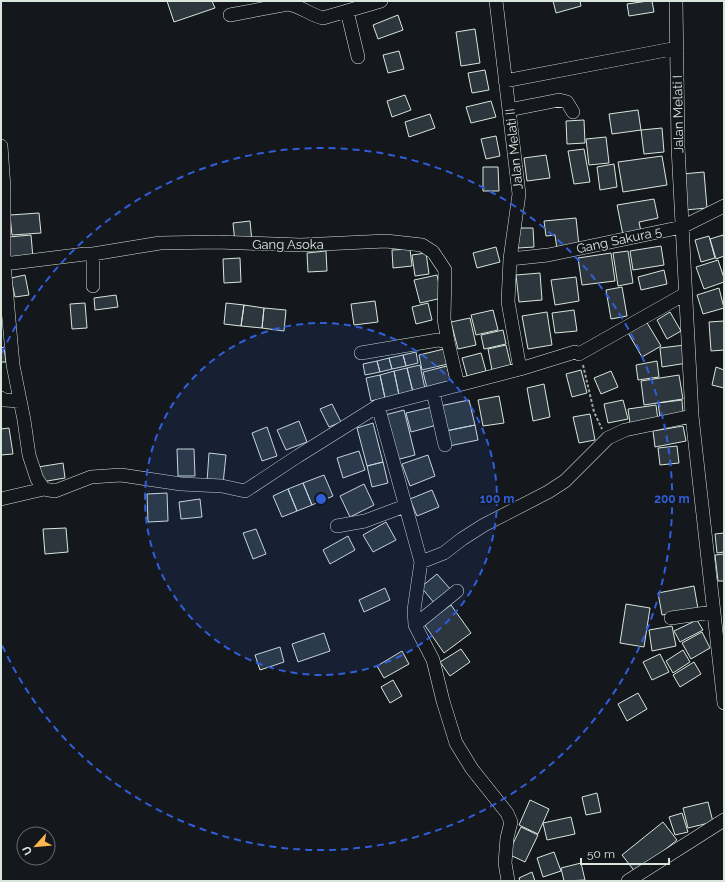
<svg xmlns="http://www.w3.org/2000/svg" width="725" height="882" font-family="Raleway,sans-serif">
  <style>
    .building { fill: #2c363c; stroke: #d8e6dc }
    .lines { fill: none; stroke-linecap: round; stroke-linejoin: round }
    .minor-casing { stroke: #d8e6dc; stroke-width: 14 }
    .path { stroke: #9da8a2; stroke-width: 2; stroke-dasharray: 3 2; stroke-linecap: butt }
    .minor { stroke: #14181c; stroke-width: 13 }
    .ring { fill: none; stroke: #305dd8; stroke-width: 2; stroke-dasharray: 7 5 }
    .labels { text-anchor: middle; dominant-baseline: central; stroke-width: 3; stroke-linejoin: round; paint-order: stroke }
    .street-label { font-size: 13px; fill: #d8e6dc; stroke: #14181c }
    .centre { fill: #305dd8; stroke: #14181c; stroke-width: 2 }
    .ring-label { font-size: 12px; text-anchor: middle; font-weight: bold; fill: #305dd8; stroke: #14181c; stroke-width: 3; stroke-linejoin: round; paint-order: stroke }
  </style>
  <rect width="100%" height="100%" fill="#14181c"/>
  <!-- building -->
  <path class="building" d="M167,1H212L215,8L174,22Z
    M553,1H580L581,6L556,13Z
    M648,1H652L654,12L629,16L627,4Z
    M398,15L403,30L378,39L373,25Z
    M475,29L480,63L461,66L456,32Z
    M399,51L404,69L388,73L383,55Z
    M485,70L489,90L472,93L468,73Z
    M405,95L411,110L392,117L387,101Z
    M491,101L496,117L471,123L466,107Z
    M638,110L641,130L612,134L609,114Z
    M430,114L435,128L409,137L405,122Z
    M584,120L585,143L567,144L566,121Z
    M662,128L664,152L644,154L641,130Z
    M496,136L500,156L486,159L481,139Z
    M606,137L609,163L589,165L586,139Z
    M584,149L590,182L574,184L568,151Z
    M546,155L550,178L527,181L524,158Z
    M662,156L667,185L623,192L618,162Z
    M614,164L617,187L600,190L597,167Z
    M483,167H498L499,191H483Z
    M704,172L707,208L685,210L682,174Z
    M654,199L658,218L639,222L641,232L623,235L617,205Z
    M39,213L41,233L12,235L10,215Z
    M576,218L579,246L557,249L555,235L546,236L544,221Z
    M250,221L252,242L235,243L233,223Z
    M517,228H533L534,247L518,248Z
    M31,235L33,258L10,260L8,237Z
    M723,235L724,239V256L716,259L710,239Z
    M709,236L715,258L701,262L695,240Z
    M661,246L664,265L633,270L630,251Z
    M496,247L500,262L477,268L473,253Z
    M410,249L412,266L393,268L392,250Z
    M326,251L327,271L308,272L307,253Z
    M628,251L633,283L618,286L613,253Z
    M426,253L429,274L415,276L412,255Z
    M611,253L615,281L582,285L578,258Z
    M240,258L241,282L224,283L223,259Z
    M718,260L724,278V282L704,289L696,267Z
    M664,270L667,284L641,290L638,277Z
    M540,273L542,300L519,302L516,275Z
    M25,275L29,295L15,297L11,278Z
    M437,275L442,298L420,303L414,280Z
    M576,277L579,301L555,305L551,280Z
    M622,287L627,316L611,319L606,290Z
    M719,288L724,308L703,314L697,295Z
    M116,295L118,307L95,310L94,298Z
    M375,301L378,322L354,325L351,304Z
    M85,303L87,328L72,329L70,304Z
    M226,303L244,305L241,326L224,324Z
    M428,303L432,320L416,324L412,307Z
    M244,305L264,308L262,328L241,326Z
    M264,308L286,310L284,331L262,328Z
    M493,310L498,330L476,335L471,315Z
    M574,310L577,331L555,333L552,313Z
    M547,312L552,345L528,349L522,316Z
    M670,312L681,331L667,339L657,320Z
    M470,318L476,345L458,349L451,322Z
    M646,321L661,346L642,357L627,331Z
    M724,321V350L711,351L709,322Z
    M503,330L506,344L484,349L481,335Z
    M506,345L511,366L492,370L488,349Z
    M685,345L687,363L662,367L660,348Z
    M4,347L6,362H1V348Z
    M444,349L448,364L422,370L419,355Z
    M416,352L418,363L406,366L403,355Z
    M481,353L486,371L467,376L462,358Z
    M403,355L406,366L392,369L389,358Z
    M389,358L392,369L380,372L377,361Z
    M377,361L380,372L365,375L363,364Z
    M657,361L659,377L638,380L636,365Z
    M420,365L425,389L413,392L407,368Z
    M447,366L451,382L427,388L423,372Z
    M716,367L724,370V388L712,385Z
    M407,368L413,392L399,395L394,371Z
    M581,370L587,393L572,397L566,374Z
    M394,371L399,395L385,398L380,375Z
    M611,371L618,387L601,394L594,378Z
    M380,375L385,398L371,401L366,378Z
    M679,375L683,399L644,405L641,381Z
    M544,384L550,417L533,421L527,388Z
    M499,396L504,423L483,426L478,400Z
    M469,400L475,425L446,431L440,406Z
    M623,400L628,419L608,423L604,404Z
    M682,400L683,413L660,417L658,403Z
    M332,404L341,422L329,427L320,409Z
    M656,405L658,420L630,423L628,409Z
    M432,407L437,425L411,432L406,413Z
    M404,410L415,455L396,460L385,415Z
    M590,414L595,440L579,443L573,417Z
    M299,421L307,442L286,450L277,430Z
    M373,423L383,462L367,466L357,428Z
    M475,425L478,440L449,446L446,431Z
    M683,426L686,441L655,447L653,431Z
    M267,427L277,456L262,461L252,433Z
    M9,428L13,454L1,455V429Z
    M677,446L679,463L660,465L658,448Z
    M177,449H194L195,476H178Z
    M359,451L365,470L343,478L337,458Z
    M209,453L226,455L223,484L207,482Z
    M428,455L435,476L410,486L402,464Z
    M383,462L388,483L372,487L367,466Z
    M63,463L65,478L41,482L38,467Z
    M324,475L333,496L312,505L303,483Z
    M303,483L312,505L297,511L288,489Z
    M364,484L374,505L350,517L340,496Z
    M288,489L297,511L282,517L273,496Z
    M432,490L439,507L417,516L410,499Z
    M167,493L168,521L148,522L147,494Z
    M200,499L202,517L181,519L179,502Z
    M386,522L396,540L373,552L363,535Z
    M66,528L68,552L45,554L43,529Z
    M256,529L266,554L253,559L243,533Z
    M724,533V552L717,553L715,534Z
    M348,536L355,550L330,564L323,550Z
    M724,554V581H718L715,555Z
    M437,574L451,590L435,604L421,587Z
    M694,586L698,609L662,615L658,593Z
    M385,588L390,600L364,612L359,600Z
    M626,604L650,608L644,647L620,643Z
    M451,605L471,633L444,653L424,624Z
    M697,620L703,630L680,642L674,631Z
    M672,626L676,646L652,651L649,630Z
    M702,632L710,648L691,659L682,643Z
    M324,633L330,651L298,662L292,644Z
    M280,647L284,662L260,670L255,655Z
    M461,649L470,662L450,676L440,662Z
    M683,650L690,662L673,673L666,661Z
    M402,651L409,664L384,678L377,666Z
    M660,654L669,672L652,680L643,662Z
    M694,662L701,674L680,687L673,675Z
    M393,680L402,696L390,703L381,687Z
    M638,693L647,709L627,721L618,704Z
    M597,793L601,812L586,815L582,797Z
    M530,800L549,809L538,834L519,825Z
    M708,802L713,822L688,828L683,808Z
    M682,813L688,832L675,835L669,817Z
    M571,817L575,834L547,840L543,823Z
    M663,822L677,840L636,873L622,855Z
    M521,827L538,835L525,862L508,854Z
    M554,852L561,871L543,877L537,858Z
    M581,863L585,880L564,881L561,868Z
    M532,872L535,881H520L519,878Z"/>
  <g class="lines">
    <defs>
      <path id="minor" d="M496,1L519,194L510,259L508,302L520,369
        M676,1L678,147L692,416L724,703
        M347,11L358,57
        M230,15L288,4C301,6 310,15 323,18L381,1
        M505,81L677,48
        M509,110L559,100L567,102L573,112
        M1,146L4,188V264L13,365L24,420L29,455L37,479L44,489L55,491L91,477L121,475L181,484L222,486L245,491L298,456L378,406L520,369L575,352L579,354L685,294
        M510,259L548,255L682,227L724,206
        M4,264L85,254H93L160,243L217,242L301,245L386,241L422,245L433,252L445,270L444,319L448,342L458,385
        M93,286V254
        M361,353L438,340L448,342
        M433,392L445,445
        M1,398L4,400L20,401
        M378,406L421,562L414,610L415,625L433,660L443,701L456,743L472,769L507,813L511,822L507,838L505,863L508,881
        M1,499L44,489
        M337,526L365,521L405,506
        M421,562L444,553L462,539L484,525L548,492L565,481L608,438L625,430L692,416
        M671,618L713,612
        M415,625L457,591
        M628,881L724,820"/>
    </defs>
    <!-- minor casing -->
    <use href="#minor" class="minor-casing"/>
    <!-- path -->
    <path class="path" d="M583,365L594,412L602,429"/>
    <!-- minor -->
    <use href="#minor" class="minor"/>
  </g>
  <!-- distance rings -->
  <circle cx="321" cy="499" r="176" fill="#305dd8" fill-opacity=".12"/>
  <g class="ring">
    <circle cx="321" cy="499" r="176"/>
    <path d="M2 353A351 351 0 1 1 2 645"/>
  </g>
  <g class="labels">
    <!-- street labels -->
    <g class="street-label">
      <text transform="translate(678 114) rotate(-91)">Jalan Melati I</text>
      <text transform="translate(514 149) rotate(-96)">Jalan Melati II</text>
      <text transform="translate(619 240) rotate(-12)">Gang Sakura 5</text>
      <text x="288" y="244">Gang Asoka</text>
    </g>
  </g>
  <circle cx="321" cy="499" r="6" class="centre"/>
  <g class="ring-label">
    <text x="497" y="503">100 m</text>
    <text x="672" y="503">200 m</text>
  </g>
  <!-- border -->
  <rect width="725" height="882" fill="none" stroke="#d8e6dc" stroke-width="4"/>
  <!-- north arrow -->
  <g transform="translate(36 846) rotate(243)"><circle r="19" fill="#14181c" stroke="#626a69"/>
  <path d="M0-3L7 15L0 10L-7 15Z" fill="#ffb74d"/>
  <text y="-6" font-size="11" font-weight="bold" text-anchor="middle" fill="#d8e6dc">U</text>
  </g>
  <!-- scale -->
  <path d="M581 858v6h88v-6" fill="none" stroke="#d8e6dc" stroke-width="2"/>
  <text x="587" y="858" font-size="12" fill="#d8e6dc" stroke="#14181c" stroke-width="3" paint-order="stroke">50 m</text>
</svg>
